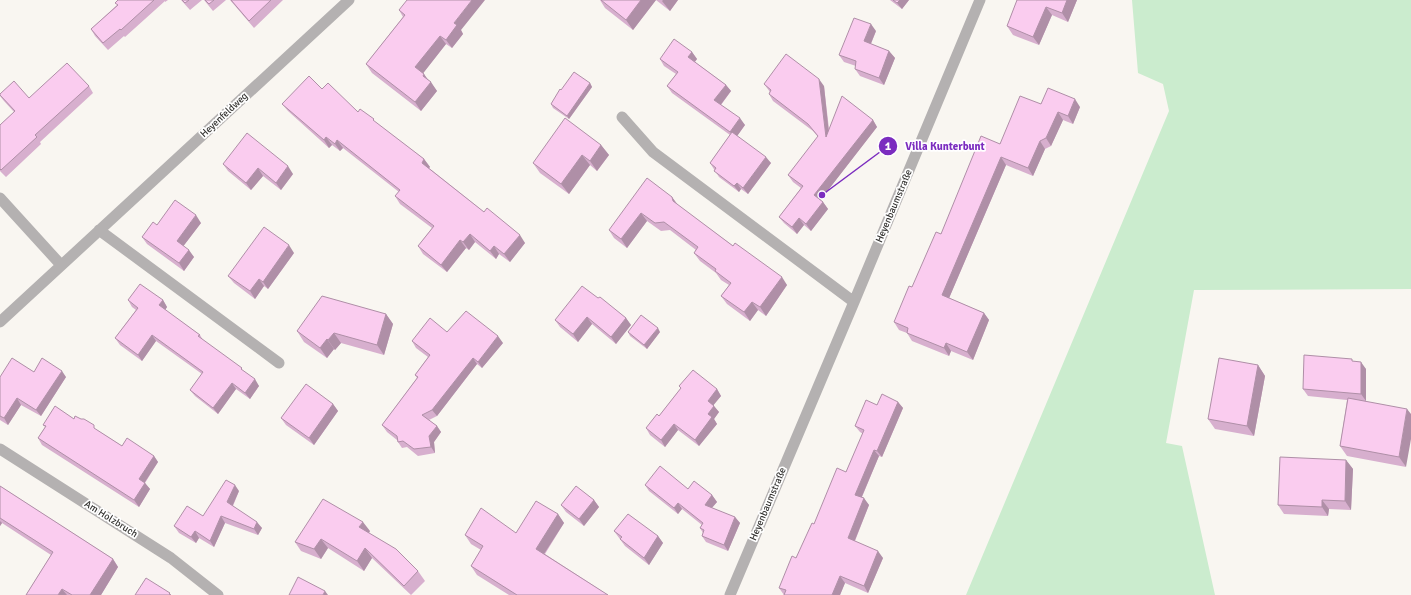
<svg xmlns="http://www.w3.org/2000/svg" width="1411" height="595" font-family="Signika,sans-serif">
  <style>
    .grass { fill: #cbecce }
    .lines { fill: none; stroke-linecap: round; stroke-linejoin: round }
    .minor { stroke: #b4b1b1; stroke-width: 11 }
    .wall { fill: #d7afce }
    .shaded-wall { fill: #af8fa7 }
    .building { fill: #faccef; stroke: #af8fa7 }
    .labels { text-anchor: middle; dominant-baseline: central; stroke-width: 3.5; stroke-linejoin: round; paint-order: stroke }
    .street-label { font-size: 10px; fill: #353432; stroke: #fff }
    .leader { fill: none; stroke: #7b2cbf; stroke-width: 1.5 }
    .callout-dot { fill: #7b2cbf; stroke: #fff; stroke-width: 1.5 }
    .mark-label { font-size: 12px; text-anchor: middle; font-weight: bold; fill: #fff }
    .callout-label { font-size: 11px; text-anchor: middle; font-weight: bold; fill: #7b2cbf; stroke: #fff; stroke-width: 3.5; stroke-linejoin: round; paint-order: stroke }
  </style>
  <rect width="100%" height="100%" fill="#f9f6f1"/>
  <!-- grass -->
  <path class="grass" d="M1132,0H1411V289L1194,290L1166,443L1182,446L1215,595H966L1169,111L1163,84L1138,73Z"/>
  <g class="lines">
    <!-- minor -->
    <path class="minor" d="M622,117L653,152L854,302
      M0,198L61,265
      M99,230L279,363
      M0,322L349,0
      M0,449L171,558L218,595
      M730,595L854,302L980,0"/>
  </g>
  <!-- wall -->
  <path class="wall" d="M118,0H168L165,2V1L125,37L124,36L108,50L95,36L91,29L117,5Z
    M181,0H202L190,10Z
    M204,0H226L213,11Z
    M230,0H283L254,28Z
    M600,0H678L670,11L656,0L633,30L605,8Z
    M890,0H909L902,9Z
    M1017,0H1077L1068,22L1052,15L1039,45L1013,35L1007,26Z
    M399,10L461,30L463,34L452,48L446,44L423,73L437,91L421,111L372,73L366,64L403,17Z
    M876,31L871,44L889,51L895,58L884,85L860,76L855,69L856,66L844,62L839,55Z
    M692,52L697,59L695,62L726,85L731,91L721,105L745,125L737,136L771,163L748,194L741,189L739,192L719,177L710,163L730,135L672,93L667,86L676,74L664,66L660,59Z
    M590,83L592,87L569,119L553,108L551,104Z
    M764,84L824,86L829,129L873,120L877,127L820,200L823,202L828,209L811,231L804,225L797,234L784,223L779,217L801,188L793,182L788,175L818,137L813,131L773,101L769,94L770,92Z
    M89,86L93,93L40,142L41,144L6,177L0,171V125L14,112L4,101L0,96L29,98Z
    M322,89L358,112L376,123L424,159L430,167L429,168L484,212L525,243L510,262L499,254L496,259L475,242L469,250L466,248L447,272L423,254L418,246L432,228L400,204L395,196L399,192L343,148L340,151L332,145L329,148L288,111L282,104Z
    M1041,104L1080,107L1073,124L1063,120L1051,146L1045,149L1033,176L1006,165L949,298L984,313L989,320L973,360L951,351L949,356L912,341L907,333L899,330L894,322L941,234L1000,144Z
    M601,145L609,155L597,171L590,165L569,194L540,173L533,163Z
    M223,164L293,174L281,190L263,176L251,190L228,171Z
    M672,197L677,205L787,285L766,316L758,310L750,321L727,304L721,296L729,285L721,280L716,273L700,261L694,253L696,250L670,230L661,231L647,221L627,248L614,238L609,230Z
    M201,223L183,246L194,257L184,271L147,244L142,237L157,225Z
    M294,253L268,289L264,286L255,299L234,283L228,276Z
    M598,298L626,318L631,325L616,344L592,324L578,342L560,327L555,320Z
    M128,300H163L167,307L165,310L200,335L203,340L245,372L259,386L250,399L236,389L218,414L195,396L190,390L202,374L156,341L142,361L120,345L115,338L136,310L132,307Z
    M386,314L393,324L384,355L341,343L335,350L334,349L327,358L304,342L297,331Z
    M447,332L503,343L482,368L477,364L437,416L429,420L437,426L441,432L434,442L435,453L418,456L407,447L402,448L398,442L397,440L387,432L382,425L417,378L415,375L428,357L416,348L412,341Z
    M628,332H660L647,349L630,336Z
    M1354,361L1366,369V401L1406,467L1347,456L1340,446L1347,400L1308,396L1303,389Z
    M1258,365L1265,376L1254,436L1215,429L1208,419Z
    M34,372L66,377L41,416L21,405L8,425L0,420V377Z
    M679,386L717,389L721,396L713,405L719,412L714,419L717,424L699,446L678,430L665,447L650,435L646,428L659,416L681,388Z
    M898,402L903,408L882,457L879,456L862,497L869,505L855,541L883,558L868,593L845,583L840,595H784L779,588L796,558L814,524L846,472L863,434L860,432L855,426L877,405Z
    M333,404L338,411L314,445L286,425L281,418Z
    M74,419L97,430L122,446L154,456L158,462L145,483L150,489L139,507L42,445L38,438L45,427L43,425Z
    M1346,460L1353,469L1351,510L1329,509L1328,516L1284,514L1278,505Z
    M645,485L688,489L712,495L717,502L712,508L735,517L740,523L728,551L706,542L702,536L703,533L700,528L702,525L682,509L678,514L649,491Z
    M0,486L113,559L118,567L101,595H26L51,555L2,523L0,526Z
    M239,491L233,506L262,528L258,535L225,523L214,547L199,538L196,543L179,533L174,526L203,516Z
    M594,500L599,507L584,526L566,512L561,505Z
    M558,514L564,523L545,554L608,595H509L477,575L471,566L481,550L471,544L465,535L516,533Z
    M370,531L369,533L418,571L425,581L411,595L372,558L364,571L328,548L321,559L301,551L295,542Z
    M614,531L658,536L663,543L649,565L625,546Z"/>
  <!-- shaded-wall -->
  <path class="shaded-wall" d="M472,0H485L461,30L463,34L452,48L446,40L454,23Z
    M641,0H656L633,30L626,20Z
    M663,0H678L670,11L662,1Z
    M900,0H909L902,9L897,3Z
    M1067,0H1077L1068,22L1062,13Z
    M1046,7L1052,15L1039,45L1033,37Z
    M871,24L876,31L869,48L864,41Z
    M440,36L446,44L421,76L415,67Z
    M889,51L895,58L884,85L879,78Z
    M692,52L697,59L693,64L688,57Z
    M424,74L430,83L423,76Z
    M819,79L824,86L830,144L826,137Z
    M431,82L437,91L421,111L415,102Z
    M590,83L592,87L569,119L567,116Z
    M726,85L731,91L719,107L714,100Z
    M1075,99L1080,107L1073,124L1068,116Z
    M1058,112L1063,120L1051,146L1046,138Z
    M740,118L745,125L735,139L730,132Z
    M873,120L877,127L819,202L814,195Z
    M326,137L332,145L329,148L324,140Z
    M337,140L343,148L340,151L335,144Z
    M1040,141L1045,149L1033,176L1028,168Z
    M601,145L609,155L597,171L590,161Z
    M582,155L590,165L569,194L561,184Z
    M766,157L771,163L748,194L743,188Z
    M1001,157L1006,165L947,303L942,295Z
    M424,159L430,167L427,170L422,163Z
    M288,166L293,174L281,190L276,183Z
    M258,168L263,176L251,190L246,183Z
    M737,183L741,189L739,192L734,186Z
    M672,197L678,205L673,201Z
    M823,202L828,209L811,231L806,224Z
    M641,213L647,221L627,248L621,239Z
    M196,215L201,223L182,248L177,241Z
    M799,218L804,225L797,234L792,227Z
    M470,234L475,242L469,250L463,242Z
    M520,235L525,243L510,262L504,254Z
    M460,240L466,248L447,272L441,265Z
    M289,245L294,253L268,289L263,282Z
    M494,246L499,254L496,259L490,251Z
    M189,250L194,257L184,271L179,263Z
    M782,277L787,285L766,316L760,307Z
    M259,279L264,286L255,299L250,291Z
    M163,300L167,307L164,312L159,305Z
    M752,302L758,310L750,321L744,312Z
    M984,313L989,320L973,360L967,352Z
    M386,314L393,324L384,355L377,345Z
    M587,317L592,324L578,342L573,334Z
    M626,318L631,325L616,344L611,337Z
    M658,328L660,332L647,349L644,345Z
    M334,333L341,343L335,350L328,340Z
    M152,335L156,341L142,361L138,355Z
    M498,336L503,343L482,368L478,362Z
    M327,339L334,349L327,358L320,348Z
    M946,343L951,351L949,356L944,348Z
    M473,358L477,364L437,416L432,410Z
    M1361,362L1366,369V401L1361,394Z
    M1258,365L1265,376L1254,436L1247,426Z
    M62,371L66,377L41,416L36,410Z
    M255,379L259,386L250,399L245,393Z
    M232,383L236,389L218,414L213,408Z
    M717,389L721,396L712,407L708,401Z
    M17,398L21,405L8,425L4,418Z
    M898,402L903,408L882,457L877,451Z
    M333,404L338,411L314,445L309,438Z
    M714,406L719,412L714,419L717,424L699,446L695,440L708,414Z
    M1407,409L1411,414V439L1406,467L1399,457Z
    M674,424L678,430L665,447L661,440Z
    M437,426L441,432L434,442L435,453L431,447L429,436Z
    M874,450L879,456L860,501L855,495Z
    M154,456L158,462L143,485L139,479Z
    M1346,460L1353,469L1351,510L1345,501Z
    M145,483L150,489L139,507L134,500Z
    M235,485L239,491L231,509L227,502Z
    M712,495L717,502L709,511L705,505Z
    M864,498L869,505L853,545L848,538Z
    M594,500L599,507L584,526L579,519Z
    M1322,500L1329,509L1328,516L1322,507Z
    M678,503L682,509L678,514L674,508Z
    M558,514L564,523L542,557L536,549Z
    M221,516L225,523L214,547L210,541Z
    M735,517L740,523L728,551L724,545Z
    M0,521L2,523L0,526Z
    M257,522L262,528L258,535L254,529Z
    M363,522L370,531L366,537L359,527Z
    M195,531L199,538L196,543L191,537Z
    M658,536L663,543L649,565L644,558Z
    M321,539L328,548L321,559L314,549Z
    M365,548L372,558L364,571L357,561Z
    M878,551L883,558L868,593L864,586Z
    M113,559L118,567L101,595H90Z
    M840,576L845,583L840,595H832Z
    M62,589L67,595H58Z
    M325,591L328,595H323Z"/>
  <!-- building -->
  <path class="building" d="M118,0H154L121,30L120,29L103,43L91,29L118,5L115,3Z
    M182,0H189L185,3Z
    M205,0H214L209,4Z
    M231,0H271L249,21Z
    M407,0H472L454,23L457,25L446,40L440,36L415,67L424,74L423,76L431,82L415,102L366,64L405,15L399,10Z
    M601,0H641L626,20Z
    M893,0H900L897,3Z
    M1017,0H1067L1062,13L1046,7L1033,37L1007,26Z
    M854,18L871,24L864,41L889,51L879,78L855,69L856,61L839,55Z
    M674,39L692,52L688,57L726,85L714,100L740,118L730,132L667,86L678,72L660,59Z
    M786,54L819,79L826,137L842,96L873,120L814,195L823,202L806,224L799,218L792,227L779,217L803,186L788,175L818,136L808,124L769,94L771,90L764,84Z
    M67,63L89,86L35,135L37,137L1,170L0,169V125L15,111L0,95V94L14,81L29,98Z
    M574,72L590,83L567,116L551,104L560,89L561,90Z
    M309,76L322,89L328,83L358,112L360,109L374,119L373,120L424,159L422,163L484,212L487,208L520,235L504,254L494,246L490,251L470,234L463,242L460,240L441,265L418,246L434,226L395,196L400,190L337,140L335,144L326,137L324,140L282,104Z
    M1048,88L1075,99L1068,116L1058,112L1046,138L1040,141L1028,168L1001,157L942,295L984,313L967,352L946,343L944,348L907,333L908,328L894,322L909,286L912,287L936,232L941,234L981,136L1000,144L1020,96L1041,104Z
    M565,118L601,145L590,161L582,155L561,184L533,163Z
    M732,132L766,157L743,188L737,183L734,186L714,171L716,168L710,163Z
    M247,133L288,166L276,183L258,168L246,183L223,164Z
    M647,178L672,197L673,201L733,246L735,243L782,277L760,307L752,302L744,312L721,296L731,283L715,271L716,269L694,253L698,247L664,222L655,223L641,213L621,239L609,230Z
    M175,200L196,215L177,241L189,250L179,263L142,237L153,222L157,225Z
    M264,227L289,245L263,282L259,279L250,291L228,276Z
    M140,284L163,300L159,305L200,335L198,336L242,368L241,369L255,379L245,393L232,383L213,408L190,390L203,372L152,335L138,355L115,338L138,308L128,300Z
    M582,286L598,298L600,297L626,318L611,337L587,317L573,334L555,320Z
    M322,296L386,314L377,345L334,333L328,340L327,339L320,348L297,331Z
    M466,311L498,336L478,362L473,358L432,410L422,415L437,426L429,436L431,447L414,449L403,441L398,442L397,436L382,425L418,377L415,375L430,355L412,341L430,318L447,332Z
    M641,315L658,328L644,345L628,332Z
    M1304,355L1352,359V361L1361,362V394L1303,389Z
    M12,358L34,372L42,358L62,371L36,410L17,398L4,418L0,416V377Z
    M1219,358L1258,365L1247,426L1208,419Z
    M693,370L717,389L708,401L714,406L708,414L712,417L695,440L674,424L661,440L646,428L657,414L659,416L681,388L679,386Z
    M306,384L333,404L309,438L281,418Z
    M882,394L898,402L877,451L874,450L855,495L864,498L848,538L878,551L864,586L840,576L832,595H784L786,590L779,588L792,556L796,558L812,523L814,524L837,468L846,472L864,430L855,426L866,400L877,405Z
    M1348,398L1407,409L1399,457L1340,446Z
    M55,406L74,419L75,416L81,419H84L94,425V428L122,446L127,438L154,456L139,479L145,483L134,500L38,438L46,426L43,425Z
    M1280,457L1346,460L1345,501L1322,500V507L1278,505Z
    M660,466L688,489L694,481L712,495L705,505L735,517L724,545L702,536L704,530L700,528L703,523L678,503L674,508L645,485Z
    M226,480L235,485L227,502L257,522L254,529L221,516L210,541L195,531L191,537L174,526L187,506L203,516Z
    M0,486L113,559L90,595H72L62,589L58,595H26L53,552L0,518Z
    M576,486L594,500L579,519L561,505Z
    M323,499L363,522L359,527L396,549L418,571L404,586L365,548L357,561L321,539L314,549L295,542Z
    M536,501L558,514L536,549L608,595H517L471,566L483,546L465,535L481,508L516,533Z
    M628,514L658,536L644,558L620,539L622,537L614,531Z
    M298,577L325,591L323,595H289Z
    M146,578L170,593L169,594L171,595H135Z"/>
  <g class="labels">
    <!-- street labels -->
    <g class="street-label">
      <text transform="translate(224 115) rotate(-43)">Heyenfeldweg</text>
      <text transform="translate(894 206) rotate(-67)">Heyenbaumstraße</text>
      <text transform="translate(768 504) rotate(-67)">Heyenbaumstraße</text>
      <text transform="translate(111 519) rotate(32)">Am Holzbruch</text>
    </g>
  </g>
  <!-- callouts -->
  <path class="leader" d="M822 195L888 146"/>
  <g class="callout-dot">
    <circle cx="822" cy="195" r="4"/>
    <circle cx="888" cy="146" r="10"/>
  </g>
  <g class="mark-label">
    <text x="888" y="150">1</text>
  </g>
  <g class="callout-label">
    <text x="945" y="150">Villa Kunterbunt</text>
  </g>
</svg>
